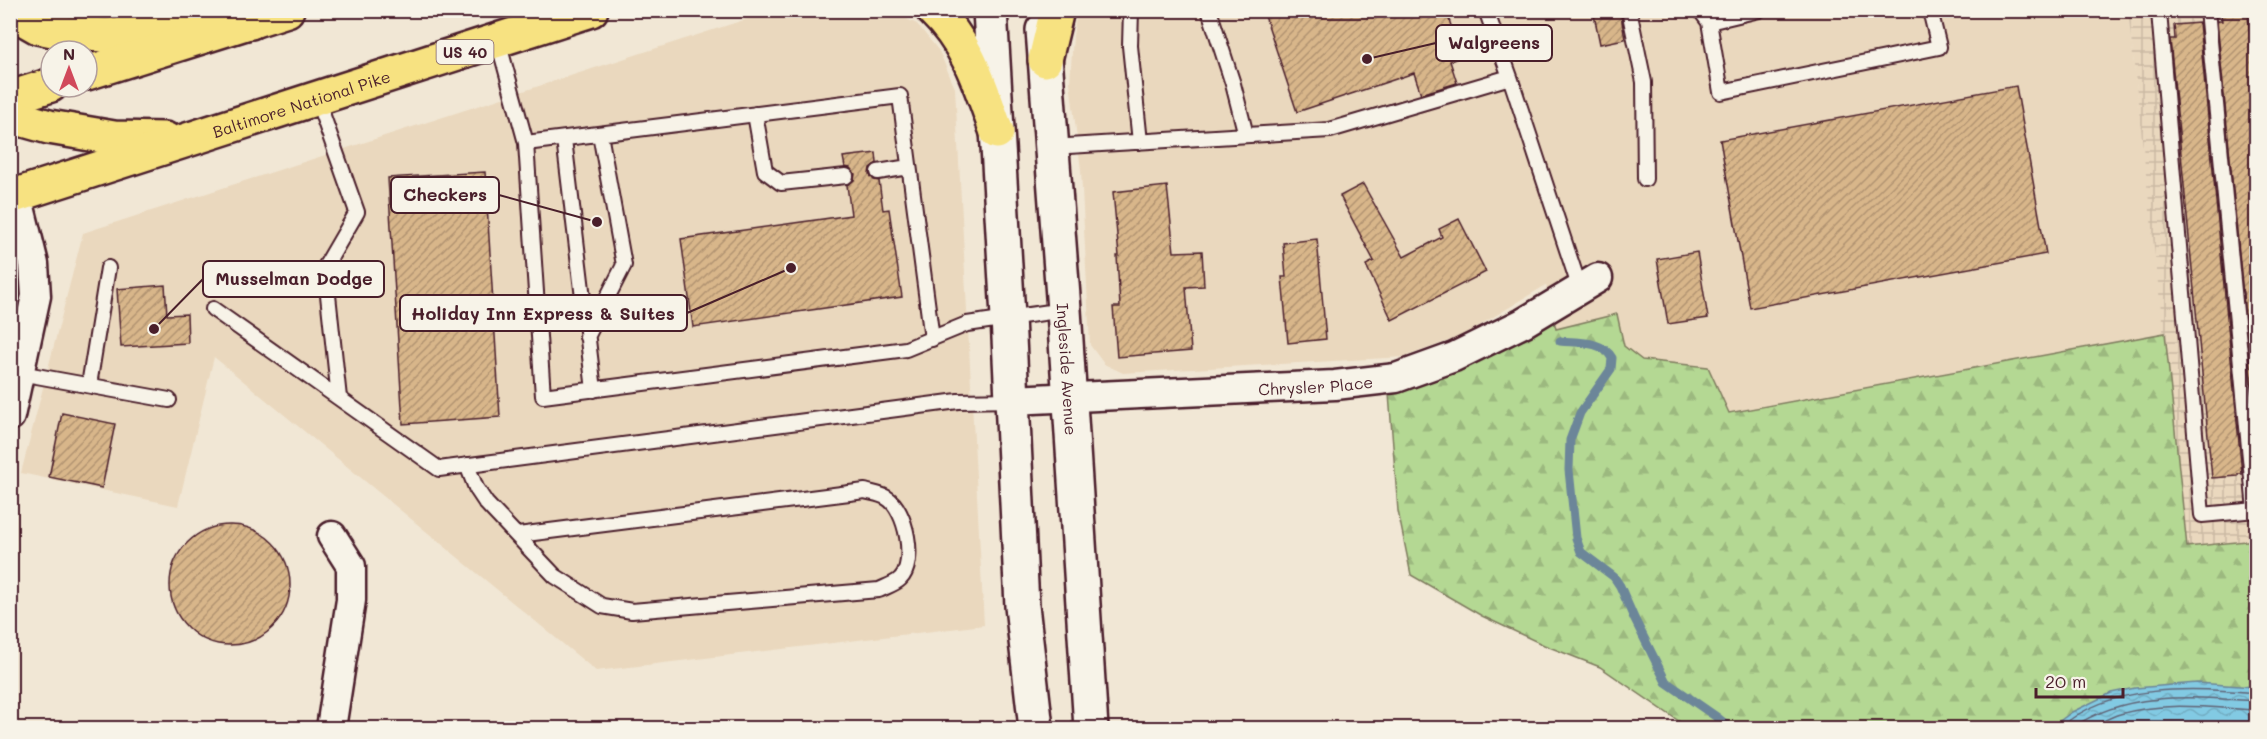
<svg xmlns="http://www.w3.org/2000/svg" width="2267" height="739" font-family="Mali,sans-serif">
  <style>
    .built { fill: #ead8be }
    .industrial { fill: url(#industrial-grid) }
    .forest { fill: url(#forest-firs); stroke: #7f7c5f; stroke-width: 1.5 }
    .water { fill: url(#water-waves); stroke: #6c8699; stroke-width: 1.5 }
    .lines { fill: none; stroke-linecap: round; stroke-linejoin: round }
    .shore { stroke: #606375; stroke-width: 1.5 }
    .stream { stroke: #6c8699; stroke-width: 9 }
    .building { fill: url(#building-hatch); stroke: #4a1f2b; stroke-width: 1.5 }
    .lane-casing { stroke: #4a1f2b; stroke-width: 18 }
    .street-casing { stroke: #4a1f2b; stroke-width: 33 }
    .secondary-casing { stroke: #4a1f2b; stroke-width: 38 }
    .primary-casing { stroke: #4a1f2b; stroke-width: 38 }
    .lane { stroke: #f7f3e8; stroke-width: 14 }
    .street { stroke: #f7f3e8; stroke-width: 28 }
    .secondary { stroke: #f7f3e8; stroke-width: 33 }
    .primary { stroke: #f7e281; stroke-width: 33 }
    .labels { text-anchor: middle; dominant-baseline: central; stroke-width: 5; stroke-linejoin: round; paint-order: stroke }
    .shield { fill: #f7f3e8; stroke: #7e5f64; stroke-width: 1.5 }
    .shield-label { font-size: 15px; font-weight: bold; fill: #4a1f2b }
    .street-label { font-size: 16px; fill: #4a1f2b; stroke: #f7f3e8 }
    .leader { fill: none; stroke: #4a1f2b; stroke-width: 2 }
    .callout-dot { fill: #4a1f2b; stroke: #f7f3e8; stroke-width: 2 }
    .callout { fill: #f7f3e8; stroke: #4a1f2b; stroke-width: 2 }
    .callout-label { font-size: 18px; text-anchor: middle; font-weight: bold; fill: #4a1f2b }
  </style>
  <defs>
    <pattern id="industrial-grid" width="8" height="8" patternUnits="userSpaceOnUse" patternTransform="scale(1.5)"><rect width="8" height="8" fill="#ead8be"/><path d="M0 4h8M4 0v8" fill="none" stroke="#cab9a3"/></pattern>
    <pattern id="forest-firs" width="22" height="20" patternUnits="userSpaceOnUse" patternTransform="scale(1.5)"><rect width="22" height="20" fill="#b4d893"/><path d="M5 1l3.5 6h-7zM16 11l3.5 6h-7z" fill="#9cb97f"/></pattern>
    <pattern id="water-waves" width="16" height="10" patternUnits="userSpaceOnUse" patternTransform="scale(1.5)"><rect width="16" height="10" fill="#82cae3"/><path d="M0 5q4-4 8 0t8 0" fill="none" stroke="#72adc3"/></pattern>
    <pattern id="building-hatch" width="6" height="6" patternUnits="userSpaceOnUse" patternTransform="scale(1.5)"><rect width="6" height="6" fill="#d8b68a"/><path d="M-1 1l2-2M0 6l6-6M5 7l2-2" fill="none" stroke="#b19371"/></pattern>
  </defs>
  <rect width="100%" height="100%" fill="#f1e7d5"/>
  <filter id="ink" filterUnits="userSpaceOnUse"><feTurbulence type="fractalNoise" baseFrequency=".0167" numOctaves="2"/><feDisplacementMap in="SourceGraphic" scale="12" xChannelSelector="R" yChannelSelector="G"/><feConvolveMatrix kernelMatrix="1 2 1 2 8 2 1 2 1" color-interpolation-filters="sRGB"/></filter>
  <g filter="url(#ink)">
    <!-- built -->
    <path class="built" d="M11,11H87L11,35Z
      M772,11H891L917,24L939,51L955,88L984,625L596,671L214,357L178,506L21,473L83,233Z
      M1077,11H2128L2165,333L1642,429L1555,329L1546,285L1462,336L1404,357L1123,373L1104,364L1090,345L1081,170L1070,82L1073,36Z"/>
    <!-- industrial -->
    <path class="industrial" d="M2128,11H2256V540L2187,547Z"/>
    <!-- forest -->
    <path class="forest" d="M1617,314L1624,346L1642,360L1708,367L1729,413L2165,333L2187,547L2256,540V728H1689L1600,667L1544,645L1482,616L1411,575L1398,511L1389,394L1554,321L1556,329Z"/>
    <!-- water -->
    <path class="water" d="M2197,683L2254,687L2256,689V728H2053L2057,723L2072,712L2111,693L2135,688Z"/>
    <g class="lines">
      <!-- shore -->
      <path class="shore" d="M2060,728C2108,683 2196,687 2256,693
        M2072,728C2127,690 2194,697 2256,701
        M2090,728C2099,724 2109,717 2120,714C2162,701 2213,708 2256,710"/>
      <!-- stream -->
      <path class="stream" d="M1560,341C1578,343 1602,340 1612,358L1611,369L1580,413L1570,440L1569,470L1576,538L1581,552L1614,577L1620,586L1634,618L1666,682L1718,718L1730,728"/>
    </g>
    <!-- building -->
    <path class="building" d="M1263,10H1446L1461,57L1450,61L1457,83L1421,94L1414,73L1297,112Z
      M1593,10H1620L1625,39L1600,44Z
      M2248,12L2256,102V431L2217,21H2222L2221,15Z
      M2199,23L2242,474H2238V476L2212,478L2170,39H2175L2174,25Z
      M2016,86L2046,254L1750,308L1720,140Z
      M876,153L877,163L870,168L869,174L874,180L879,181L883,210L889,209L902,297L693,327L681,239L851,215L847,185L854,180L855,174L850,168L845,167L843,157Z
      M485,172L500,417L403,424L388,178Z
      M1363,184L1404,257L1442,237L1439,229L1459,219L1486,272L1392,320L1366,265L1374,261L1340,196Z
      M1167,186L1174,252L1202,251L1204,286L1186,287L1191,351L1117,357L1113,307H1120L1117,256H1119L1113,192Z
      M1317,239L1326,339L1288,343L1282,277H1286L1283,243Z
      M1697,252L1708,318L1668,324L1657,259Z
      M165,285L167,315L187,314L188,343L121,347L117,289Z
      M62,413L115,424L102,488L49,477Z
      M170 585a60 60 0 1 1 120 0a60 60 0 1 1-120 0Z"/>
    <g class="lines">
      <defs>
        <path id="lane" d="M1131,10L1130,46L1140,142
          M1209,10L1233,84L1246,135
          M1486,10L1510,77
          M1629,10L1644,82L1645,179
          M1700,10L1709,22L1721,92L1939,47L1930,10
          M2165,10L2159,12L2202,515L2256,510
          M2207,10L2255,510
          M1709,22L1759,10
          M498,41L526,143L543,396L906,349L967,324L1064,310
          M317,99L357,212L325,267L339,398
          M755,114L765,171L781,183L846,176
          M564,139L594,390
          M526,143L900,96L932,339
          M1052,147L1330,130L1510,77L1580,289
          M878,172L909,167
          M213,309L439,469L958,401L1012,400
          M587,337L624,265L600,134
          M20,373L169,400
          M89,385L108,268
          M467,465L476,488L486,503L555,576L602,606L632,611L879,590C885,587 895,584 900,579C917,563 906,509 887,498C881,494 871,493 865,491L518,535"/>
        <g id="street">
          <path id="s1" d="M1012,400L1335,385L1396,378L1454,357L1523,323L1598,278"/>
          <path d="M10,416L36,296L34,264L17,195"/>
          <path d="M331,728L351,600V566L332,536"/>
        </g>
        <g id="secondary">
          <path d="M990,10L1008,317L1022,606L1036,728"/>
          <path id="s2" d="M1043,30L1064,310L1091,728"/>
        </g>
        <g id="primary">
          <path d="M933,10C970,46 980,86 997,132"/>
          <path d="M10,11L38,27L68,33L107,35L251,22"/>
          <path d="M1045,60L1057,10"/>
          <path d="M87,73L287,10"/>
          <path d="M10,98L51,85"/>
          <path d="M10,116L49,127L114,138L165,139"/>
          <path id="s3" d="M10,197L591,10"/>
        </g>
      </defs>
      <!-- lane casing -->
      <use href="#lane" class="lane-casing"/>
      <!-- street casing -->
      <use href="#street" class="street-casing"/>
      <!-- secondary casing -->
      <use href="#secondary" class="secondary-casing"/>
      <!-- primary casing -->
      <use href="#primary" class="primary-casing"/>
      <!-- lane -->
      <use href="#lane" class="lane"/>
      <!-- street -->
      <use href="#street" class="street"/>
      <!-- secondary -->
      <use href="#secondary" class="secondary"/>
      <!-- primary -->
      <use href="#primary" class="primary"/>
    </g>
  </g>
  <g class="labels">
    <!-- shield labels -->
    <rect class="shield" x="436.5" y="40" width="57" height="24" rx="4.5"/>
    <g class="shield-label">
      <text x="465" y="52">US 40</text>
    </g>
    <!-- street labels -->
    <g class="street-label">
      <text stroke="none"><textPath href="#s3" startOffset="306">Baltimore National Pike</textPath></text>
      <text stroke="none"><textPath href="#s2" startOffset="340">Ingleside Avenue</textPath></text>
      <text stroke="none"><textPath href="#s1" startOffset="304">Chrysler Place</textPath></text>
    </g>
  </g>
  <!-- callouts -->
  <path class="leader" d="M1367 59L1436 43M597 222L499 195M154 329L203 279M791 268L687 313"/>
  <g class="callout-dot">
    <circle cx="1367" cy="59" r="6"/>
    <circle cx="597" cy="222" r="6"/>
    <circle cx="154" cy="329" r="6"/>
    <circle cx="791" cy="268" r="6"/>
  </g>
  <g class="callout">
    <rect x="1436" y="25" width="116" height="36" rx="6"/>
    <rect x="391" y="177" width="108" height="36" rx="6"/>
    <rect x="203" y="261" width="181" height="36" rx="6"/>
    <rect x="400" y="295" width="287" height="36" rx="6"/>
  </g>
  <g class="callout-label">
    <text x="1494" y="49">Walgreens</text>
    <text x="445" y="201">Checkers</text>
    <text x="294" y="285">Musselman Dodge</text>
    <text x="543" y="320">Holiday Inn Express &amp; Suites</text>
  </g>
  <!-- margin -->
  <rect width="2267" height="739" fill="none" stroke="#f7f3e8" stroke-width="36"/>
  <rect x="18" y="18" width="2231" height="703" fill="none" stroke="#4a1f2b" stroke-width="2" filter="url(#ink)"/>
  <!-- north arrow -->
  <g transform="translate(69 69)"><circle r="28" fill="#f7f3e8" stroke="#b29e9c" stroke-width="1.5"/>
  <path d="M0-4.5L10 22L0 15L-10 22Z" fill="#d1495b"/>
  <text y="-9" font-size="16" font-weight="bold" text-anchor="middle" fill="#4a1f2b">N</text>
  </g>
  <!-- scale -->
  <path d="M2036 688v9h87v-9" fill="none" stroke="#4a1f2b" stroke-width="3"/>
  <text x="2045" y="688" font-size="18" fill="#4a1f2b" stroke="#f7f3e8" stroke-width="4.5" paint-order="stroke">20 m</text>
</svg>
